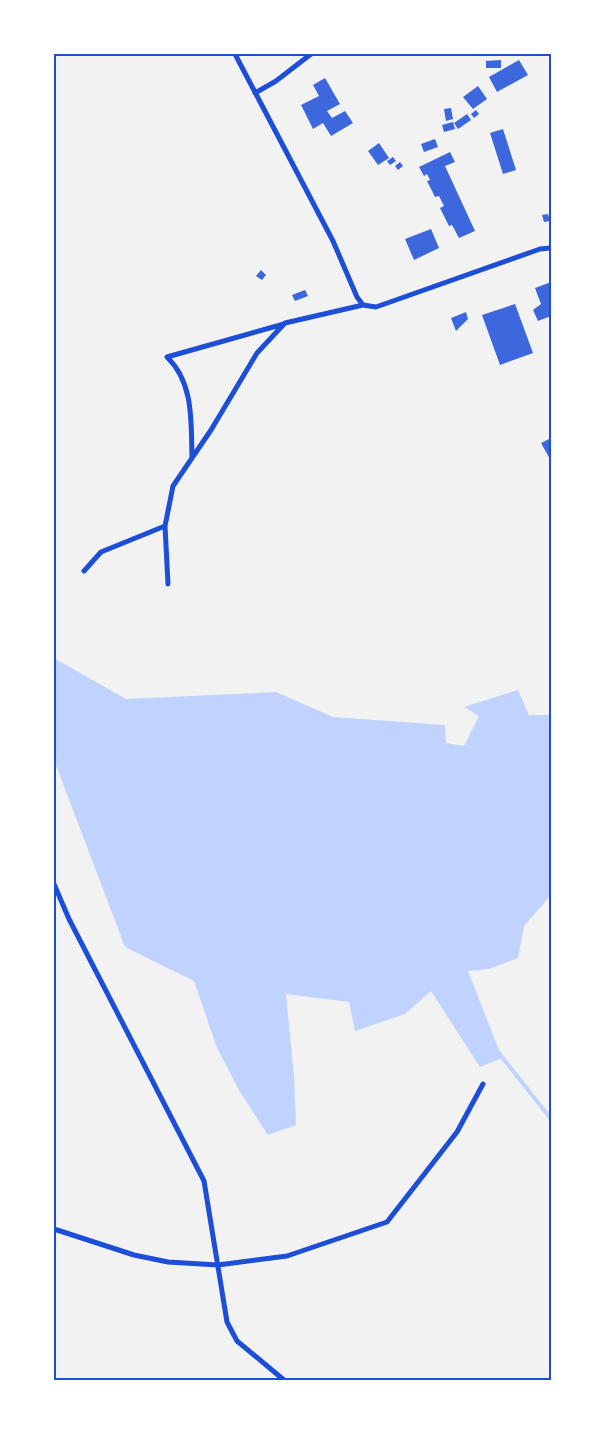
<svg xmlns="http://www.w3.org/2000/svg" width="605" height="1434" font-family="'Roboto Condensed',sans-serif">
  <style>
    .water { fill: #bfd3fe }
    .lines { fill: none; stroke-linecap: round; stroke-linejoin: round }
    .stream { stroke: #bfd3fe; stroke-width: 4 }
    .building { fill: #3d67dc }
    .minor { stroke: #1d4ed8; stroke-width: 5 }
    .neatline { fill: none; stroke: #1d4ed8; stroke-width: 2 }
  </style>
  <rect width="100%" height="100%" fill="#f2f2f2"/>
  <!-- water -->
  <path class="water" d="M54,658L126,699L276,692L333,717L445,725L446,743L464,746L479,716L464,707L518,690L529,715H551V895L524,926L518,958L489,969L468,971L502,1058L480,1067L431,991L405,1014L355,1031L349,1002L286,994L294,1077L296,1125L268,1135L240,1092L217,1048L194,981L125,947L54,760Z"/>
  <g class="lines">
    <!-- stream -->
    <path class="stream" d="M498,1052L551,1119"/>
  </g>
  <!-- building -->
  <path class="building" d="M501,60V68H486V61Z
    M519,60L528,75L497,92L489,77Z
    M325,78L340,104L327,111L332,118L345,111L353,123L331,136L323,123L313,129L301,105L319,96L313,85Z
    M478,86L487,99L473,109L463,97Z
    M451,108L453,119L446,121L444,109Z
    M476,110L479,114L474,118L471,114Z
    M467,114L471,120L458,129L454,123Z
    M453,122L455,129L444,132L442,125Z
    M503,129L516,170L503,174L490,133Z
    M435,139L438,147L424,152L421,144Z
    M379,143L389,158L378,165L368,151Z
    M450,152L455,162L445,166L475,231L459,238L452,225L449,226L440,208L444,206L439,196L435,197L427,181L430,180L427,174L424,176L419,167Z
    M393,157L396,161L390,165L387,161Z
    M400,162L403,166L398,170L395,166Z
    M548,214L550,221L544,222L542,215Z
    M431,229L439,248L414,260L405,239Z
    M261,270L266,275L262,280L256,276Z
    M551,282V316L538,321L533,310L541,304L535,288Z
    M305,290L308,296L295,301L292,295Z
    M515,304L533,353L500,365L482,315Z
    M466,312L468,319L456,331L451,318Z
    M551,438V461L541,443Z"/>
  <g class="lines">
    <!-- minor -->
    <path class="minor" d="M235,54L333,241L357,297L363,305L376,307L540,249L551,248
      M255,93L276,81L311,54
      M192,458C191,422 194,383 167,357L284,324
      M84,571L101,552L165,526
      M168,584L165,526L173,486L211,430L257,353L285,323L363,305
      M54,884L69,919L204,1181L227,1322L237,1341L284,1380
      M54,1229L134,1255L168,1262L218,1265L287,1256L387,1222L457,1132L483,1084"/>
  </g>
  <!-- border -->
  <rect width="605" height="1434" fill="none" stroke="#ffffff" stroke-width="110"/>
  <rect x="55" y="55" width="495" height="1324" class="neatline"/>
</svg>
